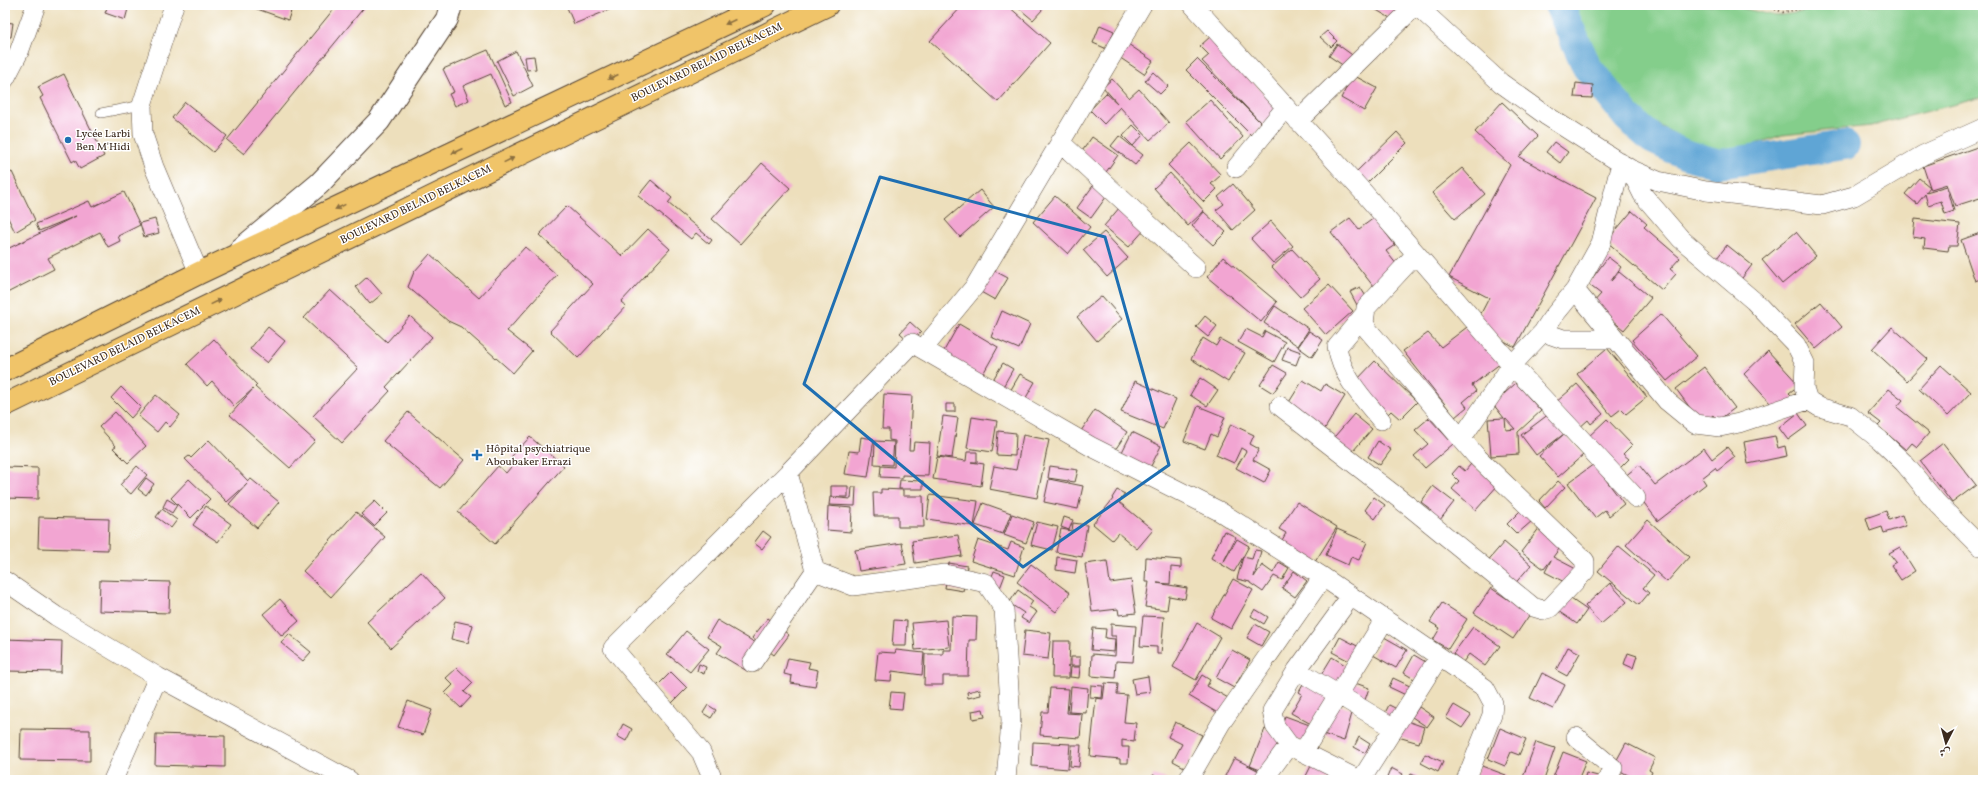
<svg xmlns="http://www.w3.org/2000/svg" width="1988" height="785" font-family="Vollkorn,Amiri,serif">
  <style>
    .green { fill: #84ce8b; stroke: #607c54 }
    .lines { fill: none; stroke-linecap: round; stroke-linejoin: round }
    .river { stroke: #5fa5d5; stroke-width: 30 }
    .building { fill: #f2a5d2; fill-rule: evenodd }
    .service-casing { stroke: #564536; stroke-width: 10 }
    .minor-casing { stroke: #564536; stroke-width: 20 }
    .tertiary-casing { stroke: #564536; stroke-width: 24 }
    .primary-casing { stroke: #564536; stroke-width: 24 }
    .path { stroke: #564536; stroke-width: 2.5; stroke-dasharray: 1 3; stroke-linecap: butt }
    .service { stroke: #fff; stroke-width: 9 }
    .minor { stroke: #fff; stroke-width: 19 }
    .tertiary { stroke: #fff; stroke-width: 22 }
    .primary { stroke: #f0c469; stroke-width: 22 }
    .oneway { fill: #8c6f40 }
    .marked { fill: none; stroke: #1f6fb2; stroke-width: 3; stroke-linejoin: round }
    .poi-dot { fill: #1f6fb2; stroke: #fff; stroke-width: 1.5 }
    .labels { text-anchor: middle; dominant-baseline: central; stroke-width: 3; stroke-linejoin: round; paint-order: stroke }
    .street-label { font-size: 11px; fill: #3b2a1e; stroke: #fff }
    .poi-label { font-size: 11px; fill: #3b2a1e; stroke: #fff; text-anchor: start }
  </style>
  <rect width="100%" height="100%" fill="#fff"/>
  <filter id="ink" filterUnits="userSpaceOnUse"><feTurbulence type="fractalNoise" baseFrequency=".025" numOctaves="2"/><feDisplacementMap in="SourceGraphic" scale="8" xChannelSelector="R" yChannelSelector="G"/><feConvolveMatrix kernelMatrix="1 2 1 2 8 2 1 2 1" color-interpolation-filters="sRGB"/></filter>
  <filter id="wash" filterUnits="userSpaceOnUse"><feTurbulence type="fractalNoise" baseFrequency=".012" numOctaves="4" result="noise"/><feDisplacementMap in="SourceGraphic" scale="16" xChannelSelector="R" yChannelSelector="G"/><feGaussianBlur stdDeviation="0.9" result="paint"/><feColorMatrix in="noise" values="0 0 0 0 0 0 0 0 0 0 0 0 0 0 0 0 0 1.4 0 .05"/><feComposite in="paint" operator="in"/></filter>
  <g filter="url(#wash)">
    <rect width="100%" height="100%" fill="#eddfbc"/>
    <!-- green -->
    <path class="green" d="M1566,5H1729L1776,16L1844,5H1983V97L1871,126L1782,135L1729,153L1704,150L1644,117L1594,63Z"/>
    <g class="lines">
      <!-- river -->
      <path class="river" d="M1559,5L1587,67L1627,117L1652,139L1684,154L1719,164L1845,145"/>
    </g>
    <g id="blocks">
      <!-- building -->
      <path class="building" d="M108,5H129L125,20L105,13Z
        M246,5H293L288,20Z
        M337,5H366L244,154L227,140Z
        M566,5H621L574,24Z
        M963,5H1007L1050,43L998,102L930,41Z
        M1015,5H1039L1043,9L1033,20Z
        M1368,5H1401L1416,14L1407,28Z
        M5,22L13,23L11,37H5Z
        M1100,25L1114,31L1107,49L1093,43Z
        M1327,31L1337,41L1331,47L1320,37Z
        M1211,36L1279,110L1263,125L1202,61L1209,55L1200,46Z
        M1128,44L1153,61L1144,74L1119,57Z
        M1337,44L1355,57L1347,68L1329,56Z
        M488,50L512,102L505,105L491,74L463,86L469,100L455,106L449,94L454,92L443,69Z
        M516,51L533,86L514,96L497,61Z
        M534,56L536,69L527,70L525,57Z
        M1197,59L1263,125L1252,136L1186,70Z
        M1153,72L1168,86L1160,94L1145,81Z
        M64,74L104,156L80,169L75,160L72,162L40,98L43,96L38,87Z
        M1353,75L1377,88L1364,111L1341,98Z
        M1112,79L1129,98L1139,89L1169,123L1150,140L1120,107L1104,124L1090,110L1106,93L1117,103L1103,87Z
        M1576,83L1593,85L1592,98L1574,97Z
        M1210,100L1243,137L1220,159L1186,121Z
        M185,102L227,136L213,152L172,118Z
        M1502,102L1538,136L1519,157L1596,198L1515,347L1475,325L1489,298L1449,277L1510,165L1475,132Z
        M1133,125L1143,135L1133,146L1123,136Z
        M1397,132L1407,143L1367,183L1356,172Z
        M1119,136L1143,155L1135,165L1111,146Z
        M1092,137L1118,155L1104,175L1078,157Z
        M1554,142L1568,152L1560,163L1546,152Z
        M1191,143L1221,175L1211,184L1217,189L1204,202L1168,165Z
        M1983,145V197L1955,206L1947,184L1931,189L1930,187L1926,192L1947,186L1954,211L1945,214L1941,201L1928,205L1925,194L1917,204L1905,194L1919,178L1930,187L1923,166Z
        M762,163L790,188L740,244L712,219Z
        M1462,168L1485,194L1455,219L1432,193Z
        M12,172L35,220L15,232L5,212V175Z
        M1170,173L1204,211L1188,226L1154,188Z
        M651,180L672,198L668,203L712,240L709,244L696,233L691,239L638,196Z
        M1095,183L1109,193L1091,218L1077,208Z
        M1233,184L1255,210L1233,230L1216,210L1224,204L1218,197Z
        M980,190L994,207L960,237L945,220Z
        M124,192L140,225L118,236L120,241L108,247L100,232L48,258L54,269L5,294V250L76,216L39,231L36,224L89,201L92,207Z
        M1055,196L1090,227L1068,254L1033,222Z
        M567,206L622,256L648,229L670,249L621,302L626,306L578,358L550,331L593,284L539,235Z
        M1120,207L1146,228L1129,247L1104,226Z
        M1632,211L1647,224L1644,227L1680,258L1670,269L1676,274L1662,290L1606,242Z
        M1204,212L1226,232L1213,245L1192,226Z
        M1350,218L1359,229L1374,218L1395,245L1386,251L1397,265L1377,291L1331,232Z
        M155,219L159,233L144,237L140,223Z
        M1915,219L1960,224L1957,246H1949L1948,251L1924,248L1925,239L1913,237Z
        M1271,221L1293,246L1273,263L1251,239Z
        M1104,232L1128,258L1107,277L1083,250Z
        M1796,232L1816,256L1782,284L1762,260Z
        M1983,232V278L1975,281L1961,240Z
        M1727,245L1752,265L1739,282L1714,262Z
        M525,247L557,275L507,331L532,351L513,373L461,327L448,321L408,287L414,272L430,254L479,298Z
        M1292,249L1320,279L1300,297L1272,267Z
        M1223,257L1277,302L1261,322L1207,277Z
        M1608,257L1621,267L1611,281L1619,272L1651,298L1624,330L1592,304L1601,294L1588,284Z
        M991,269L1008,278L995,300L979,291Z
        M367,277L382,294L370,304L356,287Z
        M1329,285L1353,311L1326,335L1302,308Z
        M1360,287L1367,298L1357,305L1350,292Z
        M330,290L387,342L410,316L432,337L386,387L390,391L342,443L313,416L358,368L304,318Z
        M1102,296L1122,319L1097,341L1077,317Z
        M1821,302L1842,327L1816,349L1795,324Z
        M1275,306L1309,329L1298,346L1264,323Z
        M1002,311L1030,324L1019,349L991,337Z
        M1661,314L1697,356L1667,381L1632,340Z
        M1205,316L1217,326L1208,337L1196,327Z
        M910,322L921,332L911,343L900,333Z
        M959,324L998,347L979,381L940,358Z
        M1471,324L1501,363L1472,385L1476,391L1463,402L1467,407L1455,417L1403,351L1428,333L1441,347Z
        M268,327L285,341L267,363L250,349Z
        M1892,327L1928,359L1907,381L1872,349Z
        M1246,329L1262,337L1265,331L1285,342L1274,362L1238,342Z
        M1309,331L1323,340L1312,357L1298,347Z
        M1203,338L1216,346L1220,339L1245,353L1228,382L1191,359Z
        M214,339L257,385L255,387L315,441L290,468L230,415L253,389L234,406L212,381L207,386L187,364Z
        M1287,347L1301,352L1296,365L1282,360Z
        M1607,348L1647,397L1626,414L1621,409L1612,416L1577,374Z
        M1768,351L1799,385L1789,393L1795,399L1779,413L1744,374Z
        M1375,361L1417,402L1400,419L1391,411L1388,414L1355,382Z
        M1003,363L1013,369L1000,392L989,386Z
        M1273,365L1287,373L1273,393L1260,385Z
        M1941,365L1971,392L1948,416L1919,389Z
        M1704,367L1735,408L1717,421L1713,415L1702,424L1676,389Z
        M1020,374L1035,382L1024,401L1009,393Z
        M1200,378L1218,390L1207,406L1190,395Z
        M1303,380L1321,391L1325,384L1345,396L1324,430L1286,407Z
        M1135,381L1176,399L1163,429L1121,412Z
        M1516,383L1541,411L1518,432L1519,454L1491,456L1488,419L1504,418L1493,404ZM1505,418L1515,429L1506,430Z
        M1577,384L1603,414L1591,424L1588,420L1578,429L1555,403Z
        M121,387L141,407L131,418L111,398Z
        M1889,389L1903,400L1897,407L1929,433L1917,447L1912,443L1906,450L1878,426L1881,423L1868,413Z
        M884,394L912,396L909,450H913L914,442L930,443L928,476L902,475V478L880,477L881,466L894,467L895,441L889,440V429H882Z
        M156,395L180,415L170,427L165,422L157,432L138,416Z
        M946,404H955V412H946Z
        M1198,406L1225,417L1217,437L1211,434L1205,449L1184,441Z
        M1095,410L1127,432L1113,453L1081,431Z
        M115,412L146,446L128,463L113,448L116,446L99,427Z
        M408,412L464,460L440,488L383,441Z
        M1798,413L1807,426L1788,440L1779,428Z
        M1354,414L1372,429L1347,458L1329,443Z
        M1549,414L1564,434L1536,455L1521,435Z
        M943,416L958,418L952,458L937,456Z
        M972,417L997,421L992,452L967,448Z
        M1429,418L1453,444L1425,468L1414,456L1428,444L1415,430Z
        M1607,419L1632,445L1623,454L1629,459L1617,471L1586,439Z
        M1231,424L1254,435L1250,444L1259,449L1253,460L1271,470L1264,483L1236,468L1246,451L1241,448L1234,463L1216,455Z
        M998,431L1016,433L1015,456L996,455Z
        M1132,432L1161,446L1149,470L1120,456Z
        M1564,434L1583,455L1558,477L1539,456Z
        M1023,435L1049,440L1037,498L989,489L994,466L1016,470Z
        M1775,436L1778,448L1785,446L1787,456L1748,464L1744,442Z
        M530,437L564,466L495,544L458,512L498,466L506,473L516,461L511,457Z
        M861,437L874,439L868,477L845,474L849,451L859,452Z
        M209,440L248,481L251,479L279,502L257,528L229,504L247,484L227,502L185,459L189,456L191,458Z
        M875,441L894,442L892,465L874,464Z
        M1378,441L1391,450L1380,465L1368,457Z
        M1943,443L1976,485L1952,503L1920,461Z
        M1727,447L1735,457L1717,471L1715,468L1702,478L1706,484L1658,521L1624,477L1639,465L1655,485L1704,448L1712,459Z
        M967,452H977V462H971L984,464L981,486L933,479L937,457L966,461Z
        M1471,464L1498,485L1476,510L1452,489L1459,481L1452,474L1459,466L1465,471Z
        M1594,464L1624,504L1609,516L1605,510L1595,518L1568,483Z
        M137,466L147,475L131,494L120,485Z
        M1050,466L1078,470L1075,482L1048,478Z
        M5,467L38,468V499L5,498Z
        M146,478L154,484L146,495L138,489Z
        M189,479L210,499L191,518L171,498Z
        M1049,479L1083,486L1078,509L1044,502Z
        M900,480L923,481V489H899Z
        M1558,481L1565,487L1545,508L1539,501Z
        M831,486H848V497H831Z
        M1433,486L1454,502L1436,525L1425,517L1431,510L1421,502Z
        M852,487H856L855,506L829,505L830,497L851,499Z
        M881,489L903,490V496H923L924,527H898V516H874L873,493H881Z
        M1117,490L1125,494L1119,502L1153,530L1137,549L1118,533L1112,540L1093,524L1113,499L1112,498Z
        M930,495L978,501L974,526L927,519Z
        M1374,497L1385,505L1375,519L1365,510Z
        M167,499L177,505L172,513L163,507Z
        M375,501L387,513L374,526L361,514Z
        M1297,502L1337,527L1313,565L1281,542L1286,533L1279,529Z
        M983,503L1011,513L1003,534L975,525Z
        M206,506L231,524L218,542L193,525Z
        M828,506L852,508L851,532L827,530Z
        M162,509L177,520L171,528L156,517Z
        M1521,510L1532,521L1517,534L1507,524Z
        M1886,511L1889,520L1902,515L1906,526L1884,533L1882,527L1870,531L1866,518Z
        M356,512L385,537L331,597L303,571Z
        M1012,514L1034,522L1026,543L1004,535Z
        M39,517L109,519L108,550L38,548Z
        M1064,517L1073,520L1069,530L1061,527Z
        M1648,520L1689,557L1667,582L1626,545Z
        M1037,522L1058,527L1052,550L1031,545Z
        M1073,523L1087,525L1082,557L1056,552L1061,529L1072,531Z
        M1540,527L1562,545L1553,557L1578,570L1570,585L1545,572L1551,560L1544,569L1521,552Z
        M1337,529L1367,542L1359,560L1351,557L1348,565L1326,555Z
        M763,531L771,537L762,549L754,543Z
        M1224,531L1236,537L1223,563L1237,539L1249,546L1243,557L1252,559L1255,550L1261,551L1254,577L1262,565L1273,573L1279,562L1289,568L1282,580L1274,576L1263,592L1250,583V582L1237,579L1243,557L1234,572L1211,558Z
        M958,535L962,556L915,563L912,541Z
        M978,540L1008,550L1011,542L1024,547L1015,575L971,561Z
        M1504,542L1531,565L1512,587L1485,564Z
        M902,543L906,564L859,571L855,550Z
        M1619,546L1654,575L1643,588L1649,593L1639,605L1598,571Z
        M1900,547L1915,571L1901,580L1891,565L1896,562L1889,553Z
        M1057,557L1077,560L1075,573L1056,570Z
        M1146,557L1181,560V568L1171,567L1170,584L1157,583L1187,588L1185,599L1169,596L1167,610L1145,607L1149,582H1145Z
        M1107,561L1110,583L1131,580L1136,613L1119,615L1118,609L1092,612L1085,564Z
        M949,563L967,566L963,591L945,588Z
        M1031,564L1070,593L1056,612L1017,582Z
        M994,571L1005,575L1000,588L989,584Z
        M1294,571L1307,581L1295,597L1282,588Z
        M421,572L445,598L391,648L367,622Z
        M1233,579L1253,590L1231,629L1211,618Z
        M100,580L170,582L169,613L99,611Z
        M1610,583L1627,602L1601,624L1585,606Z
        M1491,588L1530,614L1513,639L1474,613Z
        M1018,590L1033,601L1029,607L1037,612L1029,623L1021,618L1024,613L1009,603Z
        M1568,597L1587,610L1577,624L1558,611Z
        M280,599L299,621L282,636L263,614Z
        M1442,603L1467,619L1448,649L1433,640L1440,628L1430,622Z
        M1255,609L1268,617L1264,624L1251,616Z
        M952,616L977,617L976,640H969L968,676H943V685H924L925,654H943V650H951Z
        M1143,616L1164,617L1161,654H1157V647L1140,646Z
        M768,618L789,635L774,655L752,638Z
        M717,620L761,646L747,671L717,653L722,646L707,637Z
        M894,620L907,621L906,646H892Z
        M946,620L949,647L915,650L912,623Z
        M455,621L473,625L468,643L451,639Z
        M1197,623L1220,637L1196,680L1173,667Z
        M1111,624L1136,626L1133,662L1116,661L1115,678L1091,676L1092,654L1115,656L1116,636H1111Z
        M1255,624L1269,632L1261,646L1247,638Z
        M1473,627L1500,646L1485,666L1469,654L1463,662L1453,654Z
        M1093,628L1106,629L1105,638L1115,639L1114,652L1091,650Z
        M1025,630L1051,633L1048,659L1022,656Z
        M686,631L709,649L690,672L667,654Z
        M289,634L311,652L303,661L281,643Z
        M1340,637L1365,650L1357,665L1332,652Z
        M1384,637L1407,650L1396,668L1373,655Z
        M5,639L62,641L61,672L5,671Z
        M1053,641H1070L1069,666H1067H1069V678H1052Z
        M1568,647L1580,653L1567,676L1556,670Z
        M896,650L924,653L922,675L892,671L891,681L875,680L878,652L895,653Z
        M1232,650L1250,660L1234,688L1216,678Z
        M1628,653L1637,656L1633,668L1624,664Z
        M1414,655L1429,664L1419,682L1404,673Z
        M1071,657H1080V666H1071Z
        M1332,657L1350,668L1336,691L1318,680Z
        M788,658L810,662L808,668L818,670L815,687L791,683L792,676L784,674Z
        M699,664L706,667L704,674L697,671Z
        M1071,667H1080L1079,678L1070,677Z
        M457,668L473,683L464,692L471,697L461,708L445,693L453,685L446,678Z
        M671,672L687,688L672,703L656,687Z
        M1542,673L1565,685L1553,709L1530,698Z
        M1202,675L1210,680L1207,686L1230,699L1221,715L1189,696Z
        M1148,676L1150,692L1135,694L1132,679Z
        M1393,678L1414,688L1410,697L1389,687Z
        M1350,681L1369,688L1363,706L1344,699Z
        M1105,683L1118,684L1117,694L1127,695L1124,722L1136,723L1134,742L1122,740V747H1129L1128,763H1120V759L1090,756L1096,698L1103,699Z
        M1304,683L1333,700L1311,724L1291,713L1302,694L1299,692Z
        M1091,685L1103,686L1102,698L1090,697Z
        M1071,686L1088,688L1086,713L1069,712Z
        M1050,688L1069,689L1067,713L1082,714L1080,738L1040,735L1042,712H1048Z
        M980,689L981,695L968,698L967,692Z
        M891,692L904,693L902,709L889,708Z
        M408,701L432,710L423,735L398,727Z
        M1333,703L1353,710L1344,741L1323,734Z
        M708,705L716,710L711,718L703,713Z
        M1389,705L1397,709L1389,723L1382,719Z
        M1454,705L1471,715L1462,728L1446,718Z
        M1419,707L1434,717L1427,727L1412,717Z
        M983,709L985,717L973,719L972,711Z
        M1285,716L1315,727L1308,743L1279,733Z
        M1404,720L1424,727L1419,743L1398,737Z
        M1175,722L1202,735L1186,768L1173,761L1182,744L1168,737Z
        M623,724L632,729L626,741L617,736Z
        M1500,728L1526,739L1519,755L1511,752L1505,766L1488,759Z
        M21,729L90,730V761L20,760Z
        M1265,729L1283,736L1268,773L1250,766Z
        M156,734L225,736V767L155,765Z
        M1359,737L1370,744L1365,753L1354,747Z
        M1033,742L1070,744L1068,769L1032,766Z
        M1536,742L1555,748L1544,780H1522Z
        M1626,743L1655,758L1649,770L1652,772L1648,780H1637L1613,767Z
        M1072,745H1081L1079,767L1070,766Z
        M1563,752L1586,761L1578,780H1552Z
        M1425,754L1443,762L1438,772L1421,763Z
        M1234,758L1261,772L1257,780H1223Z
        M1312,764L1342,780H1304Z
        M1479,765L1506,775L1505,780H1474Z
        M1391,768L1403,774L1400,780H1386Z
        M1586,773L1606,778V780H1584Z
        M1411,774L1425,780H1408Z
        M1153,775L1170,780H1152Z"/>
    </g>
  </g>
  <g filter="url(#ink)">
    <use href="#blocks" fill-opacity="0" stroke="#564536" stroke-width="1"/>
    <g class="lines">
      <defs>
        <path id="service" d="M101,113L142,105"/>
        <path id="minor" d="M174,5L142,105L143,134L154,167L199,273
          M1193,5L1364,193L1512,365L1636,498
          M1416,5L1501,83L1547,116L1630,169L1658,181L1706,191L1822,205L1854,196L1923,155L1983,128
          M5,79L19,52L36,5
          M1298,121L1416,5
          M1060,142L1196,268
          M1236,168L1286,107
          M1630,169L1643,195L1681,239L1754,301L1796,345L1805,363L1804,388L1808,400L1819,407L1850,416L1880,440L1904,463L1937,503L1980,546
          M1575,290L1667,401L1695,424L1720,427L1739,423L1808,400
          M1364,315L1337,347C1342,377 1362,397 1381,420
          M1615,339H1563L1543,332L1552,318L1575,290L1601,243L1621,163
          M923,349L975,286L1142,5
          M1280,406L1410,507L1533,607L1543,610L1550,608L1585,571V561L1476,456L1368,330L1364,323L1366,308L1416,254
          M1461,439L1512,365L1543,332
          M788,473L912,343L1090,446L1219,511L1323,577L1485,688L1493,703L1492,715L1466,780
          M815,571L853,586L945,574L986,583L1004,609L1011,721L1006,780
          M5,581L56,616L158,677L349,780
          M1351,596L1297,670L1272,711L1275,726L1289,745L1359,780
          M1297,670L1394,728
          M1576,737L1613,768L1607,780
          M1303,752L1385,619
          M113,780L158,677
          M713,780L701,752L613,648L788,473L815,571L752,663
          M1188,780L1221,723L1323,577
          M1263,780L1289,745
          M1361,780L1439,657"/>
        <path id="tertiary" d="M241,249L319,184L379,121L447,19L451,5"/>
        <path id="primary" d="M5,370L199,273L765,5
          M5,405L827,5"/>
      </defs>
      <!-- service casing -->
      <use href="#service" class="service-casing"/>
      <!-- minor casing -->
      <use href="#minor" class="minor-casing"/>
      <!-- tertiary casing -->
      <use href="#tertiary" class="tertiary-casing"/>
      <!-- primary casing -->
      <use href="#primary" class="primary-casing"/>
      <!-- path -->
      <path class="path" d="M1764,5L1783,12L1820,5"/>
      <!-- service -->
      <use href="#service" class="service"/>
      <!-- minor -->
      <use href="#minor" class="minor"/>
      <!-- tertiary -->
      <use href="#tertiary" class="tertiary"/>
      <!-- primary -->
      <use href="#primary" class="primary"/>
    </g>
    <!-- one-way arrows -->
    <defs><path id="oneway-solid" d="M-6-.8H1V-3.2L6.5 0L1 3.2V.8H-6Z"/></defs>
    <g class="oneway">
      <use href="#oneway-solid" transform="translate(730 22) rotate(155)"/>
      <use href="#oneway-solid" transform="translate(613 77) rotate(155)"/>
      <use href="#oneway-solid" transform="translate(457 151) rotate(155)"/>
      <use href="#oneway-solid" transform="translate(509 160) rotate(-26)"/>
      <use href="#oneway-solid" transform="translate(340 207) rotate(154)"/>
      <use href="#oneway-solid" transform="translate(216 302) rotate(-26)"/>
    </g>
  </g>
  <!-- marked area -->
  <path class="marked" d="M880,177L1105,237L1169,465L1023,567L804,384Z"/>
  <!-- markers -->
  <g class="poi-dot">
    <circle cx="68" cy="140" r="4"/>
    <path d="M475 449h4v4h4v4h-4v4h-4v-4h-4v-4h4z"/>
  </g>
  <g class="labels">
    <!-- street labels -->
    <g class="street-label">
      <text transform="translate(707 63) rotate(-26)">BOULEVARD BELAID BELKACEM</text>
      <text transform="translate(416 205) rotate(-26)">BOULEVARD BELAID BELKACEM</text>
      <text transform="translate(125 347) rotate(-26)">BOULEVARD BELAID BELKACEM</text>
    </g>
    <!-- poi labels -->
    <g class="poi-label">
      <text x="76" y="134">Lycée Larbi<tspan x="76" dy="13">Ben M'Hidi</tspan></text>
      <text x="486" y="449">Hôpital psychiatrique<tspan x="486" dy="13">Aboubaker Errazi</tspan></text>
    </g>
  </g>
  <!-- margin -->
  <rect width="1988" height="785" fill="none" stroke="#fff" stroke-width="20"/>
  <!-- north arrow -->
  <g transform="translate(1946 743) rotate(186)" stroke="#ffffff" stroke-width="3" paint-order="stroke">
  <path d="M0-3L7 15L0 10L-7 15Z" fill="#3b2a1e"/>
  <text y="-6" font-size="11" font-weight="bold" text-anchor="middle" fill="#3b2a1e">ش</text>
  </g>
</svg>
